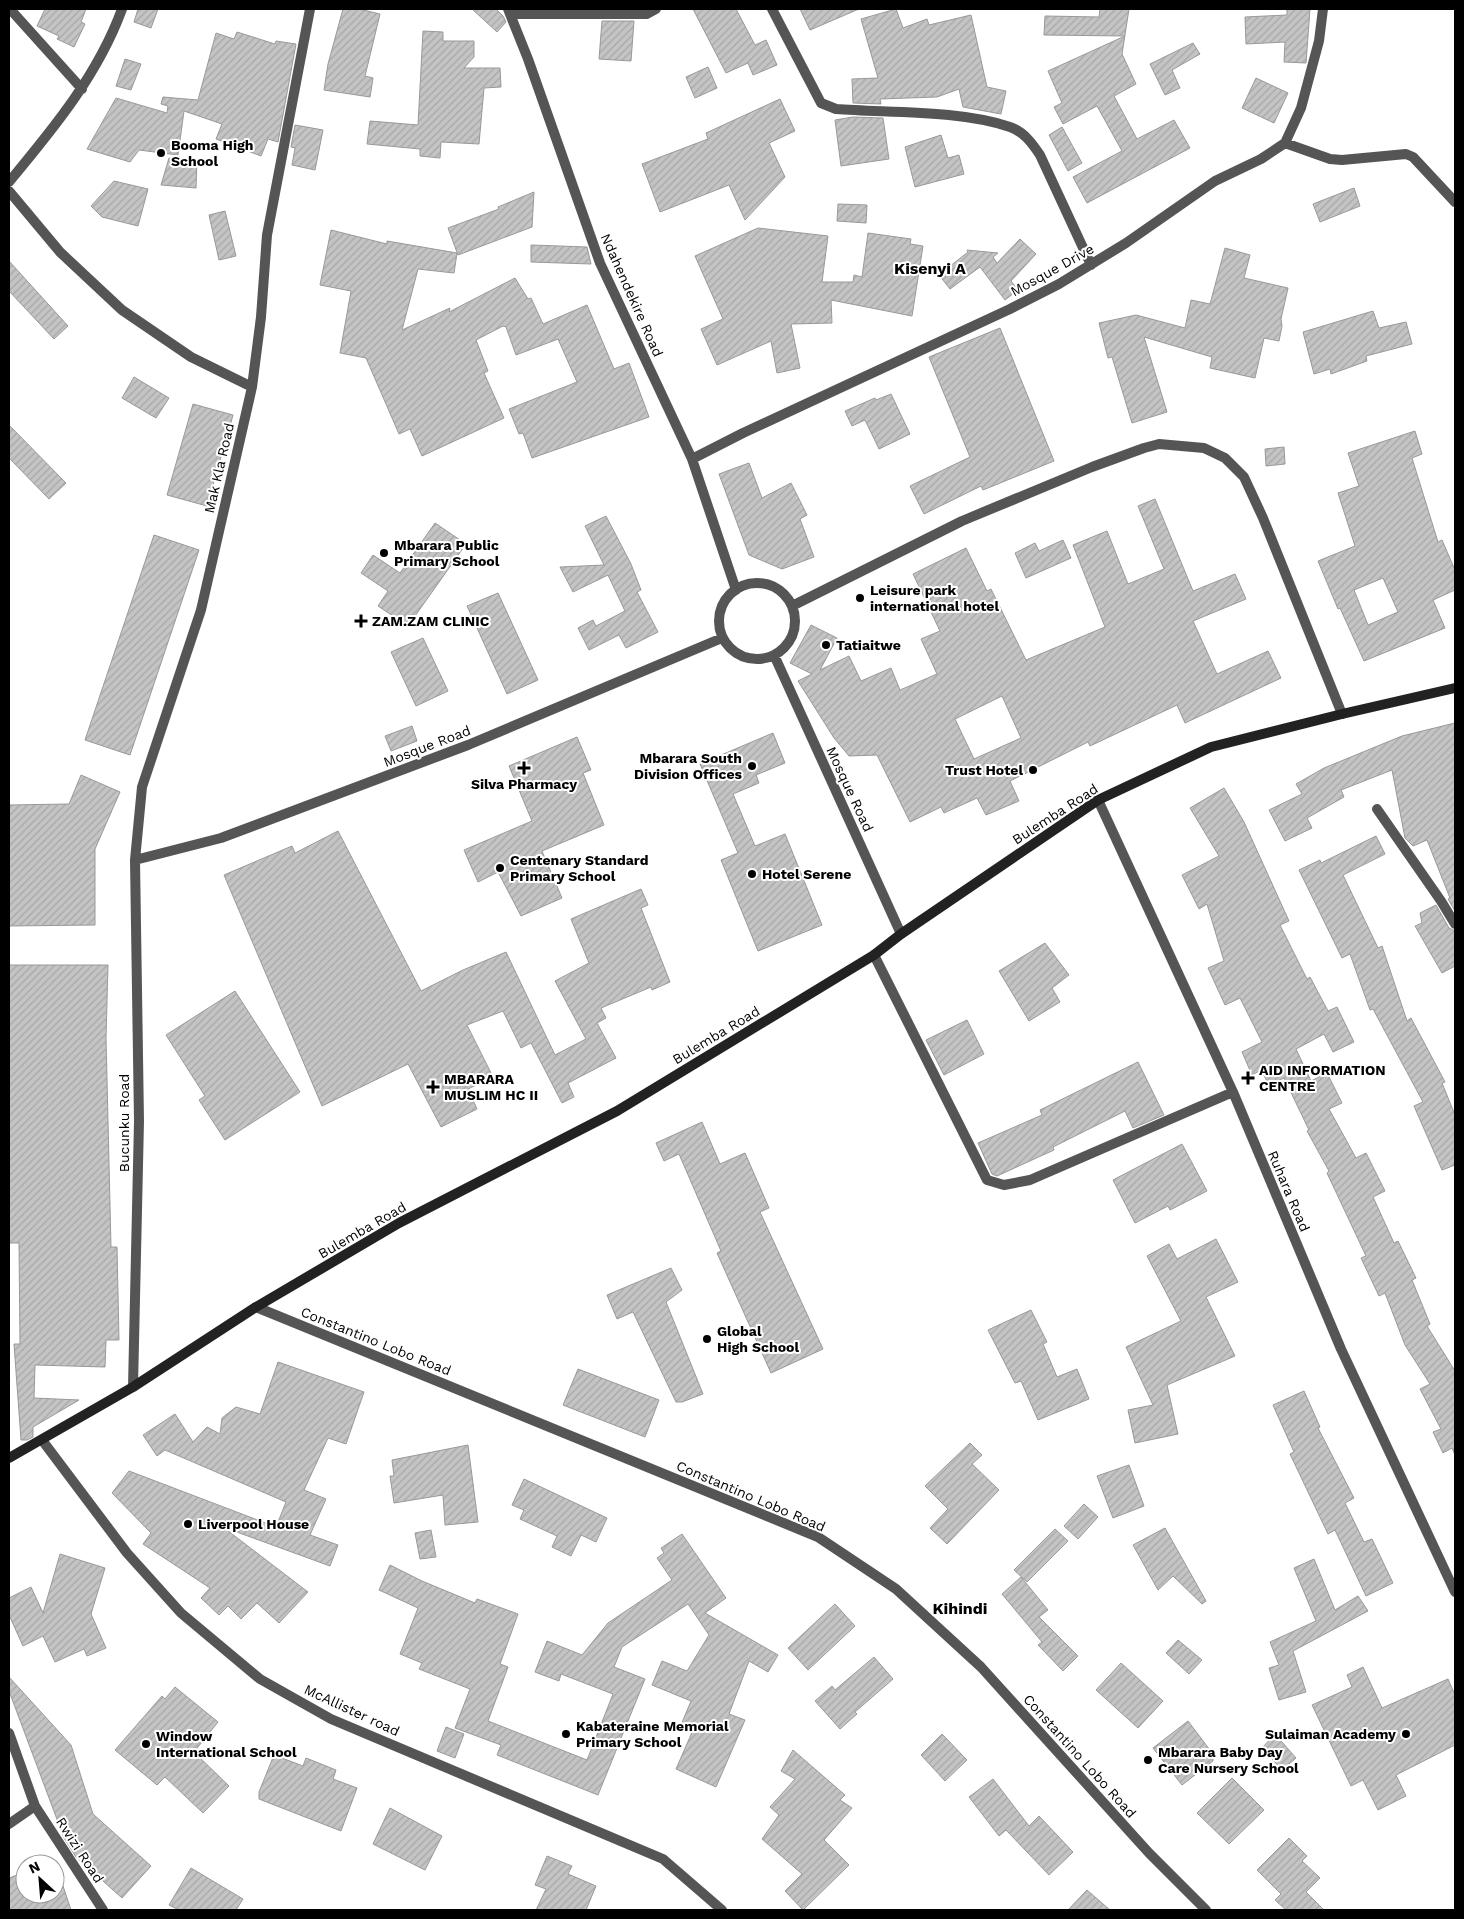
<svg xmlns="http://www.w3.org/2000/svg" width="1464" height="1919" font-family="'Work Sans',sans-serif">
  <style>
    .building { fill: url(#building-hatch); stroke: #999; fill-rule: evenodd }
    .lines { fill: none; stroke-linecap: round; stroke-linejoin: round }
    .street { stroke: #555; stroke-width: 10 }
    .secondary { stroke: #222; stroke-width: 10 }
    .poi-dot { fill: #000; stroke: #fff; stroke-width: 2 }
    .labels { text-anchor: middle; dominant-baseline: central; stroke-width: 4; stroke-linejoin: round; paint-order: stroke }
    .poi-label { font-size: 14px; font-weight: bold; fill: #000; stroke: #fff; text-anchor: start }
    .street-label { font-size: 14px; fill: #000; stroke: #fff }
    .quarter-label { font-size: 16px; font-weight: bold; fill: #000; stroke: #fff }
  </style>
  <defs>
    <pattern id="building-hatch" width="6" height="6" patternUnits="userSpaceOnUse" patternTransform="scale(1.25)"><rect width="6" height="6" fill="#c4c4c4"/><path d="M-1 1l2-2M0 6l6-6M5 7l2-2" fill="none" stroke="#a7a7a7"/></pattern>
  </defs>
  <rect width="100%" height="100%" fill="#fff"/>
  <!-- building -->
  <path class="building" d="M45,9H86L81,22L85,24L74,47L57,39L59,36L37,26Z
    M138,9H158L151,28L134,22Z
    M343,9H359L380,14L365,76L373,78L370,97L324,90L328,64Z
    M472,9H496L503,16L506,22L497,32Z
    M693,9H736L755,45L766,40L777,65L753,75L748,63L726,73Z
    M800,9H859L810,30Z
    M896,9L903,28L927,19L929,25L971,15L987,87L1006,91L1001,114L963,107L959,89L937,97L880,99L881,104L853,103L852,79L878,78L861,19Z
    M1100,9H1129L1122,54L1136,84L1114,96L1137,139L1174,120L1190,148L1087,203L1073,177L1122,151L1097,106L1063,124L1054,107L1062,103L1048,71L1125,36L1044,35L1045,16L1099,17Z
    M1287,9H1310L1306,63L1284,62L1285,42L1246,44L1245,17L1287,15Z
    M602,21H634L631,61L599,59Z
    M423,31L443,32V41H474V57L464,68H500L501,87L484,88L479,144L441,142L440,158L420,156V149L367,144L370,121L418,125Z
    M237,32L275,44L276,41L296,44L278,142L268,139L261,156L216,139L222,124L184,111L178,155L139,150L130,162L87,149L116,98L167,113L168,106L161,104L163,97L198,100L216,33L234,39Z
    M1193,43L1200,54L1172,70L1180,88L1165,95L1150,64Z
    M125,59L141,64L131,90L116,86Z
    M708,67L717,88L695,98L686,77Z
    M1256,78L1288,93L1274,123L1242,108Z
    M780,99L795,131L769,143L785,177L745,220L729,185L660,212L642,164L708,139L706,133Z
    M853,117L883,118L889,159L841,166L835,120Z
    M295,125L323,130L315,170L292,165L295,148L291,147Z
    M1062,127L1082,163L1068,171L1049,135Z
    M941,135L948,158L959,155L964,174L915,187L905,147Z
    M169,158L197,160L196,188L161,185Z
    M114,181L148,189L138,226L102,217L91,206Z
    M1354,188L1360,206L1320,222L1313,204Z
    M534,192L532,227L458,255L448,228L499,209L498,207Z
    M838,204L867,205L866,223L837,221Z
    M225,211L236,256L219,260L209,215Z
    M758,228L828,236L822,282H853L854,275L862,277L868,233L911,239L910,244L923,246L912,316L831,300L832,323L791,324L800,368L777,373L771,341L717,365L701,329L723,319L695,256Z
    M331,230L387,244V241L457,253L454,273L418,269L402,330L450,308L449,312L515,278L528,299L531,298L543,324L587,305L614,369L629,363L649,417L532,458L523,433L519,434L509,409L577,382L558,339L516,355L506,327L503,326L476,340L488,371L484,373L504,418L422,456L410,429L399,434L366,358L340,353L351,291L320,285Z
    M1020,239L1036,254L1011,281L1018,290L1005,300L980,267L950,289L939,275L968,252L967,250L998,253L993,257L997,263Z
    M531,245L587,247L591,264L531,262Z
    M1225,248L1250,255L1244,278L1288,288L1281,319L1282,326L1279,341L1264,338L1255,378L1210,368L1212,357L1144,337L1167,412L1132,423L1112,357L1108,358L1099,323L1136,315L1185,328L1191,300L1210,304Z
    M9,261L68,326L54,339L9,291Z
    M1373,311L1379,328L1406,322L1412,344L1366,356L1367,361L1331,374L1330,369L1314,374L1303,332Z
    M1000,328L1054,461L983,490L981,486L924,514L910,486L970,457L929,357Z
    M134,377L169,398L156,418L122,398Z
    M891,394L910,434L879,449L865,420L852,426L845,411L875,398L876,400Z
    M193,404L233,415L207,506L167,495Z
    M9,425L66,483L49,499L9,458Z
    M1415,431L1422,454L1412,458L1438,542L1442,540L1455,570V590L1433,600L1445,628L1364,661L1340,608L1338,609L1318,561L1355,546L1338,493L1359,486L1348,453ZM1383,578L1398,612L1368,625L1354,590Z
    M1284,447L1285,464L1266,466L1265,449Z
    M749,463L762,498L791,483L807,515L800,519L814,557L782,569L749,555L719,474Z
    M1155,499L1193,591L1235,574L1246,599L1193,621L1217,674L1268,651L1281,678L1185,723L1177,705L1090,746L1088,742L1010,781L1019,801L986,815L977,798L944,813L941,807L910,822L877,755L849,756L834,738L798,681L812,674L790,663L811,625L837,638L820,670L849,656L861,681L891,668L900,690L937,674L921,639L940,631L913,574L966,548L987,591L991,589L1026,660L1105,627L1073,545L1107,531L1128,584L1164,569L1138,506ZM1002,696L1021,738L974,759L955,719Z
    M606,516L631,564L641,590L637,592L658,632L626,648L619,635L589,650L578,628L593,620L596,626L625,611L608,575L573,592L560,567L604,565L585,526Z
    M435,523L466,544L408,626L378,606L388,591L361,573L373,555L400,573Z
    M154,535L199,550L130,755L85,740Z
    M1063,540L1071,558L1026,578L1015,553L1035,543L1039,551Z
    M498,593L538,680L507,694L467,606Z
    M423,638L448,691L416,706L391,652Z
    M1455,723V911L1448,899L1450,898L1427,840L1413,846L1405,838L1392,770L1341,790L1344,797L1307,818L1312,828L1285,841L1269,810L1302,794L1296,784L1324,768L1402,736Z
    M412,726L417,741L391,751L385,736Z
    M773,733L785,763L756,775L759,783L733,794L755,846L785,834L822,925L758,951L721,860L738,853L700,764Z
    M577,737L591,770L583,773L604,825L542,851L562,898L521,916L498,872L478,882L464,850L532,821L509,766Z
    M81,775L120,792L95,849V925L9,926V805L69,804Z
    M1224,788L1244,822L1289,921L1280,925L1307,979L1310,977L1328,1011L1337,1007L1354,1042L1333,1052L1324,1034L1296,1049L1311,1081L1327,1073L1342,1103L1329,1109L1356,1158L1366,1153L1385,1191L1373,1197L1394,1243L1398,1241L1416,1278L1412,1280L1430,1324L1427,1326L1455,1371V1455L1452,1448L1443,1453L1433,1432L1441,1429L1420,1389L1430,1384L1405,1345L1385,1293L1379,1296L1361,1258L1366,1256L1327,1173L1329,1171L1307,1131L1309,1130L1284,1078L1269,1085L1261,1070L1252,1075L1242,1052L1262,1042L1240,998L1225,1005L1208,968L1224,961L1207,904L1199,909L1182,875L1219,856L1190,808Z
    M338,831L421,991L463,970L506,952L555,1055L586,1039L555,981L589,963L571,919L641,889L648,905L641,908L670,982L652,990L651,987L601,1008L606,1018L597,1023L616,1058L568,1083L574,1097L562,1103L531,1043L521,1048L503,1011L467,1025L493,1077L468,1089L477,1109L441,1127L408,1064L322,1106L224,875L292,846L295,853Z
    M1376,836L1385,854L1343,875L1378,948L1382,946L1407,1021L1411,1018L1445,1082L1442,1083L1455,1115V1165L1442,1170L1414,1106L1423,1102L1373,1009L1370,1010L1350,954L1342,958L1299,870L1320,860L1321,863Z
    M1436,905L1449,928L1455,931V966L1442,973L1415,926L1422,923L1420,913Z
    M1045,943L1069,975L1052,988L1060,1002L1029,1021L999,971Z
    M9,965H108L106,1038L111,1247H117L119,1340H106L105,1367L35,1365L34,1398L79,1400L33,1427V1437L27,1440H21L14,1344H20L19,1243H9Z
    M235,991L300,1092L225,1140L199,1100L205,1096L166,1035Z
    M967,1020L984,1054L944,1075L926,1040Z
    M1138,1062L1164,1115L1133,1128L1125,1111L1053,1147L1054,1150L997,1176L992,1174L978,1143L1042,1115L1040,1110Z
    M702,1122L720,1164L745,1153L769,1208L760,1212L823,1349L771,1373L717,1253L721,1251L679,1154L664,1161L656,1143Z
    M1182,1144L1207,1191L1170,1210L1168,1206L1135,1223L1113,1180Z
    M1216,1239L1238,1282L1206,1297L1235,1356L1167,1385L1178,1434L1135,1443L1128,1410L1153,1405L1126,1347L1181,1321L1147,1256L1169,1244L1177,1259Z
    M671,1268L682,1290L666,1302L703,1394L682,1402H676L633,1312L617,1319L607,1295Z
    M1031,1310L1047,1342L1043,1344L1057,1377L1077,1369L1089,1399L1038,1420L1021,1381L1015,1383L988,1330Z
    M278,1362L364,1392L346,1444L328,1438L304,1490L326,1499L310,1535L338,1545L330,1566L223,1527L308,1592L279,1623L257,1603L241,1619L228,1606L219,1615L201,1598L210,1588L143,1544L151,1533L112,1493L129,1471L276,1527L286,1502L165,1450L157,1456L143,1435L175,1414L193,1442L207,1427L220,1434L222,1418L236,1407L260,1414Z
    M578,1369L659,1400L645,1437L563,1405Z
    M1304,1391L1320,1427L1318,1428L1354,1498L1345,1503L1364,1542L1372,1539L1393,1583L1366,1596L1335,1530L1328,1534L1290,1454L1294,1452L1273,1405Z
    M970,1443L982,1455L972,1464L999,1490L947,1544L930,1528L948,1509L925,1486Z
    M468,1445L478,1522L445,1525L443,1495L394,1503L390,1476H394L392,1460Z
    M1129,1465L1144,1506L1113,1518L1097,1476Z
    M524,1479L607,1518L596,1542L581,1535L571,1556L552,1547L557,1536L520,1519L524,1510L512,1505Z
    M1084,1504L1098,1517L1078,1539L1064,1526Z
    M1165,1528L1206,1601L1202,1604L1173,1576L1158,1590L1133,1545Z
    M1055,1529L1068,1541L1027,1582L1014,1570Z
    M431,1530L436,1557L420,1559L415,1533Z
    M682,1534L726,1598L705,1613L778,1655L768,1672L749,1661L729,1714L745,1720L716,1787L676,1769L693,1730L681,1725L691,1701L652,1685L662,1661L687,1671L709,1635L688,1604L622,1647L614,1667L645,1679L598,1795L497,1755L501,1745L455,1728L470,1689L419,1669L422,1663L400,1654L418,1608L379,1590L390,1565L422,1581L475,1603L477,1599L518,1614L500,1664L508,1667L488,1721L587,1760L613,1694L561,1674L559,1681L535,1672L547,1641L582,1655L608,1623L672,1580L657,1558L664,1553L661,1548Z
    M60,1554L105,1568L91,1614L106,1648L87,1656L84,1649L55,1662L43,1636L23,1646L9,1615V1598L31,1587L43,1613Z
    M1314,1559L1335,1610L1358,1596L1368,1611L1293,1651L1306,1692L1279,1700L1269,1668L1279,1665L1270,1642L1316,1621L1294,1568Z
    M1021,1577L1048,1610L1039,1617L1078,1656L1063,1671L1038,1645L1042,1642L1002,1594Z
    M835,1604L855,1626L808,1670L788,1648Z
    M1178,1640L1202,1660L1189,1674L1166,1653Z
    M874,1657L893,1679L855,1712L857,1714L840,1729L815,1701L832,1686L835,1690Z
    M1121,1663L1163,1701L1138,1728L1096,1690Z
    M1363,1667L1382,1708L1448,1679L1455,1695V1745L1396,1775L1406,1796L1378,1810L1363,1780L1351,1786L1312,1705L1352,1687L1347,1675Z
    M9,1677L71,1745L93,1814L151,1866L122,1898L76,1857L64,1838L9,1691Z
    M175,1687L218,1722L194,1752L229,1786L203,1813L165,1777L157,1785L115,1750L162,1696L165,1699Z
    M1188,1721L1213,1754V1761L1182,1785L1153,1748Z
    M446,1727L464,1734L455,1758L437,1751Z
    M942,1734L967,1760L945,1781L921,1755Z
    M1275,1734L1296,1758L1282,1770L1262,1748Z
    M793,1750L845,1795L840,1800L852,1808L824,1840L849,1865L803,1910L785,1891L802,1874L762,1839L779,1815L770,1807L795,1779L781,1771Z
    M274,1755L303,1766L306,1758L336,1770L333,1779L357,1788L341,1831L259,1799V1792Z
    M1232,1778L1264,1810L1229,1844L1197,1813Z
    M993,1779L1029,1826L1039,1816L1073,1852L1049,1875L1006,1830L999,1836L969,1797Z
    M390,1808L442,1836L425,1870L373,1844Z
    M1289,1838L1307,1856L1302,1861L1320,1878L1306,1892L1324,1910H1286L1275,1900L1281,1894L1257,1870Z
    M547,1856L572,1866L568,1874L596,1886L586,1910H536L546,1889L535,1885Z
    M55,1862L71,1910H9V1878L25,1872V1894H55V1864H49Z
    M191,1868L243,1899L236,1910H179L169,1905Z
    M1087,1890L1110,1910H1068Z"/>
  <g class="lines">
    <!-- street -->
    <path class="street" d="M10,9L82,89
      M508,9L528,59L600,263L692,459L736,590
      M772,9L821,103L836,109C889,113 960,110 1010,127C1024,132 1032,143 1040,155L1091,265
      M511,14H647L656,9
      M1285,143L1330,159L1342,160L1406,154L1413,157L1455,202
      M9,182C53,129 98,75 122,9
      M9,191L60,252L122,310L191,357L252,387L201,610L142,787L135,860L139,1121L133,1387
      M252,387L261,317L267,235L310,9
      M692,459L743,433L1010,309L1059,284L1126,243L1215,181L1261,159L1285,143L1301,108L1319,41L1323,9
      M719 621a38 38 0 1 1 76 0a38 38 0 1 1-76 0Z
      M792,606L962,521L1092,467L1144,448L1159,444L1204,448L1225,458L1244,477L1263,518L1342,714
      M774,655L901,934
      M1098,800L1233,1092L1341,1349L1455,1592
      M1377,809L1441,901L1455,924
      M135,860L221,838L468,745L722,638
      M874,955L987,1180L1004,1185L1030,1180L1233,1092
      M256,1307L818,1537L896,1589L981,1667L1149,1853L1206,1910
      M42,1440L127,1553L181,1613L260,1679L331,1719L663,1859L722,1910
      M9,1733L35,1806L9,1824
      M35,1806L103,1910"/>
    <!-- secondary -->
    <path class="secondary" d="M9,1458L133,1387L256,1307L399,1223L617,1111L874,955L901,934L1098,800L1211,747L1342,714L1455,688"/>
  </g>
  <!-- markers -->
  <g class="poi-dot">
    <circle cx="161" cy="153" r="5"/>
    <circle cx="384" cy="553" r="5"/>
    <circle cx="860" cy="598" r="5"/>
    <path d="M358.5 613.5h5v5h5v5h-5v5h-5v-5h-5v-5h5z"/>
    <circle cx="826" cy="645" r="5"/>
    <circle cx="752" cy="766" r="5"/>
    <path d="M521.5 760.5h5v5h5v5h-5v5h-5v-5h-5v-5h5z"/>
    <circle cx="1033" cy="770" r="5"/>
    <circle cx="500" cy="868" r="5"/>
    <circle cx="752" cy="874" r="5"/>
    <path d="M1245.5 1070.5h5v5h5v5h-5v5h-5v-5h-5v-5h5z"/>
    <path d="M430.5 1079.5h5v5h5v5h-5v5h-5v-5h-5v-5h5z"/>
    <circle cx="707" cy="1339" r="5"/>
    <circle cx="188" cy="1524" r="5"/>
    <circle cx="566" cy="1734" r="5"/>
    <circle cx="1406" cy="1734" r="5"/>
    <circle cx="146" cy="1744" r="5"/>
    <circle cx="1148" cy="1760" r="5"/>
  </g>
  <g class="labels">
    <!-- poi labels -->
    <g class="poi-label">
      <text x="171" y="145">Booma High<tspan x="171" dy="16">School</tspan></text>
      <text x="394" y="545">Mbarara Public<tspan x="394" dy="16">Primary School</tspan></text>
      <text x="870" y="590">Leisure park<tspan x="870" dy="16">international hotel</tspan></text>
      <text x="372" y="621">ZAM.ZAM CLINIC</text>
      <text x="836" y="645">Tatiaitwe</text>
      <text x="742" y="758" text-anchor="end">Mbarara South<tspan x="742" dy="16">Division Offices</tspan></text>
      <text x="1023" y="770" text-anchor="end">Trust Hotel</text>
      <text x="524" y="784" text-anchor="middle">Silva Pharmacy</text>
      <text x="510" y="860">Centenary Standard<tspan x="510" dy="16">Primary School</tspan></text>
      <text x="762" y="874">Hotel Serene</text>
      <text x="1259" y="1070">AID INFORMATION<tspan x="1259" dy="16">CENTRE</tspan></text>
      <text x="444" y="1079">MBARARA<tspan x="444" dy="16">MUSLIM HC II</tspan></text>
      <text x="717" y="1331">Global<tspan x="717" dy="16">High School</tspan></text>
      <text x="198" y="1524">Liverpool House</text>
      <text x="576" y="1726">Kabateraine Memorial<tspan x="576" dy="16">Primary School</tspan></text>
      <text x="1396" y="1734" text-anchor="end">Sulaiman Academy</text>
      <text x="156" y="1736">Window<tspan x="156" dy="16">International School</tspan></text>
      <text x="1158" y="1752">Mbarara Baby Day<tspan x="1158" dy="16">Care Nursery School</tspan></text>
    </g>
    <!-- street labels -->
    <g class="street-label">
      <text transform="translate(1052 270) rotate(-29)">Mosque Drive</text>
      <text transform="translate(632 295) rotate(66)">Ndahendekire Road</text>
      <text transform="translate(219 468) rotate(-77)">Mak Kla Road</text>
      <text transform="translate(427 746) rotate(-21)">Mosque Road</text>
      <text transform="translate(850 789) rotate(65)">Mosque Road</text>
      <text transform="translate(1055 814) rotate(-33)">Bulemba Road</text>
      <text transform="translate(716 1035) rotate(-31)">Bulemba Road</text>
      <text transform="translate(124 1123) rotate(-90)">Bucunku Road</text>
      <text transform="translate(1289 1191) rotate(67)">Ruhara Road</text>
      <text transform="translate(362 1230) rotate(-30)">Bulemba Road</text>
      <text transform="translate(376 1341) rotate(22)">Constantino Lobo Road</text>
      <text transform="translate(751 1496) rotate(23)">Constantino Lobo Road</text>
      <text transform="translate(352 1710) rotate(25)">McAllister road</text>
      <text transform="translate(1080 1756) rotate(48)">Constantino Lobo Road</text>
      <text transform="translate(80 1850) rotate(57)">Rwizi Road</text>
    </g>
    <!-- quarter labels -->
    <g class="quarter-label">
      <text x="930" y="268">Kisenyi A</text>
      <text x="960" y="1608">Kihindi</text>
    </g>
  </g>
  <!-- border -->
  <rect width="1464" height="1919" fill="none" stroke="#000000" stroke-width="20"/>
  <!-- north arrow -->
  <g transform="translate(40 1879) rotate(334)"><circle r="24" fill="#ffffff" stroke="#999999"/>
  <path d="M0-4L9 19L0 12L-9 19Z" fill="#000000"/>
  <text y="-8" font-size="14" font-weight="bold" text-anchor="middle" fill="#000000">N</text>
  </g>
</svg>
